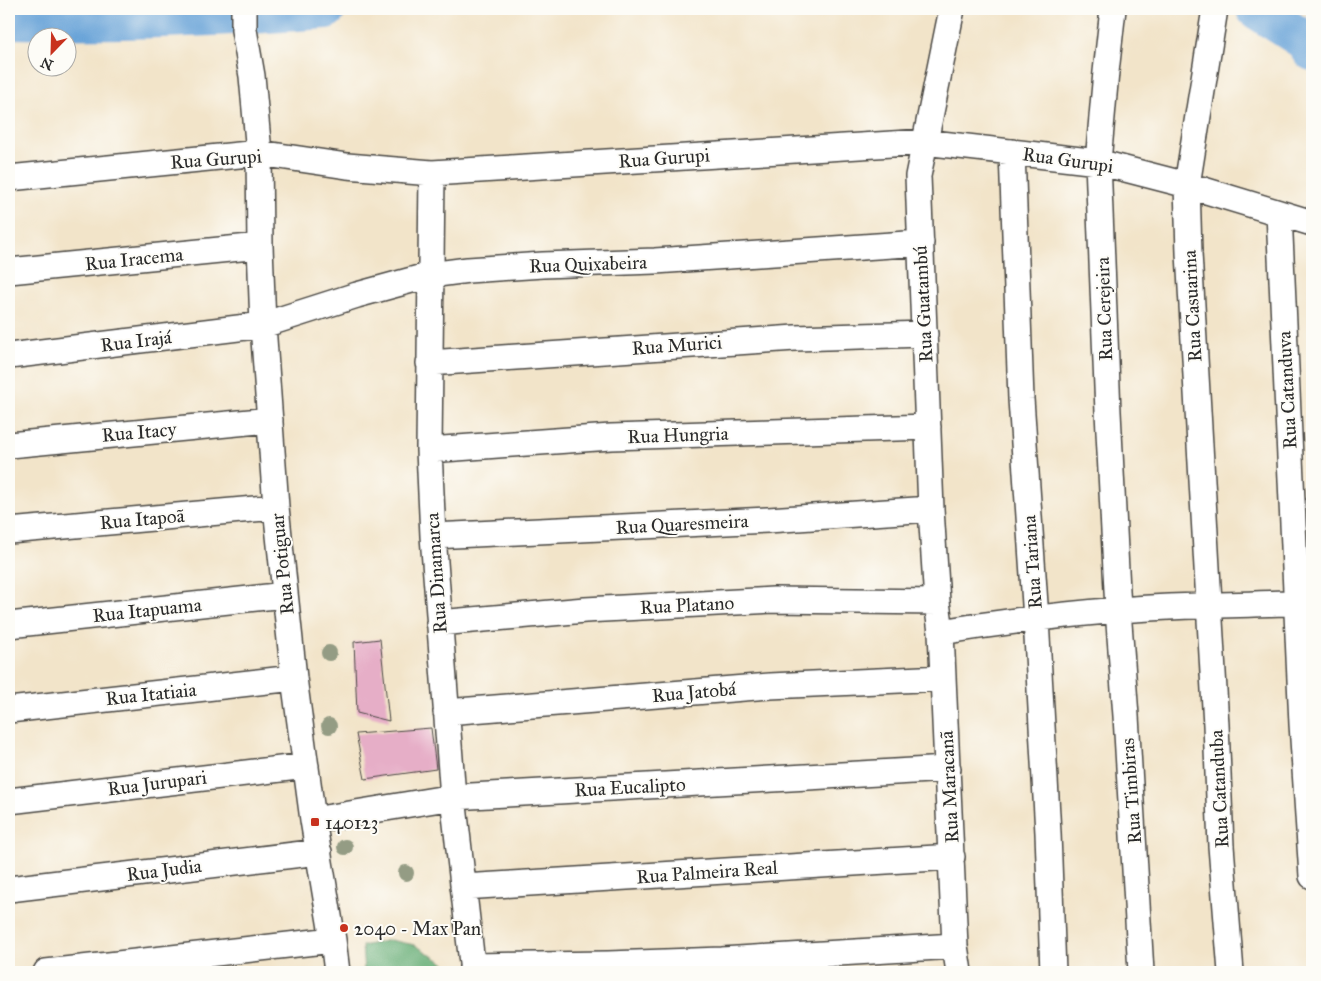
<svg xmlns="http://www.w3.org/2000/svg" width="1321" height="981" font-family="'IM FELL Great Primer',serif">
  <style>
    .forest { fill: #64ac73; stroke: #486c4f }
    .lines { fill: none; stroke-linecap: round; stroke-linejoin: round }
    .river { stroke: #68a3d8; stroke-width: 40 }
    .building { fill: #e6aec7 }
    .minor-casing { stroke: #494743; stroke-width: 28 }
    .minor { stroke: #fff; stroke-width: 25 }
    .tree { fill: #949c84 }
    .poi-dot { fill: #c8321e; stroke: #fdfcf7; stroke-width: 2 }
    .labels { text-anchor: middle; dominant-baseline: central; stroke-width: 4; stroke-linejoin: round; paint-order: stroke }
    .street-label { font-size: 19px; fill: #2b2b2b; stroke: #fdfcf7 }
    .poi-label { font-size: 19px; fill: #2b2b2b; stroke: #fdfcf7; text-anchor: start }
  </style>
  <rect width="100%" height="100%" fill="#fdfcf7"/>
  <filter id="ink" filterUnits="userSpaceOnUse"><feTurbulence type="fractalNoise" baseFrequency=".02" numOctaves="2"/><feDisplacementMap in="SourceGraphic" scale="10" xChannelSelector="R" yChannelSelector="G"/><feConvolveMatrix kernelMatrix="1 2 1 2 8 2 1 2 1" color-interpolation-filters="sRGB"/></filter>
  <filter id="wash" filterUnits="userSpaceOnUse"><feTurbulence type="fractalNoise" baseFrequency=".0096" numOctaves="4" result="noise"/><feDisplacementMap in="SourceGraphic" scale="20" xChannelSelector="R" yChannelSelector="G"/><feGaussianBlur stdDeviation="1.12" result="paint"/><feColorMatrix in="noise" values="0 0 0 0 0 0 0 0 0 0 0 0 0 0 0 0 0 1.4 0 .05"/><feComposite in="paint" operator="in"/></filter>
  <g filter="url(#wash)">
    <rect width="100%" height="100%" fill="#f2e4c9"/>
    <!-- forest -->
    <path class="forest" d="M390,940L415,945L459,972H364L362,946Z"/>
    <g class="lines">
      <!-- river -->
      <path class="river" d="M1256,9L1304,40L1312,51
        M9,19C115,21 221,17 326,9"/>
    </g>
    <g id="blocks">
      <!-- building -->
      <path class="building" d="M380,639L389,721L357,713L354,642Z
        M431,728L436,769L365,779L356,734Z"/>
    </g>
  </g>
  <g filter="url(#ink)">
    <use href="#blocks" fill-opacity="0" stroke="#494743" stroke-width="1"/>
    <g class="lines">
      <defs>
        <path id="minor" d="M244,9V30L252,76L259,153L260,246L263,325L276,507L294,678L313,820L333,940L337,972
          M952,9L918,176L931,509L937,602L941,632L955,946L959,972
          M1113,9L1106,72L1098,162L1108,412L1118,610L1126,716L1141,972
          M1215,9L1187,185L1189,253L1216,725L1221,846L1231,972
          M1012,152L1021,399L1036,619L1048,833L1053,972
          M432,173L429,450L433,536L453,797L473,972
          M9,178L259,153L347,166L432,173L924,142L1098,162L1187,185L1312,223
          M1279,213L1302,724L1312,876
          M9,271L260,246
          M9,356L263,325L357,295L430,275L468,270L543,265L655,261L921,243
          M429,363L795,338L925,334
          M9,445L270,420
          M429,450L611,437L928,427
          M9,531L276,507
          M433,536L768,520L931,509
          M439,623L585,610L773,600L937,602
          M9,625L285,595
          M941,632C1000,622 1059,615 1119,610C1183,605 1248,605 1312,602
          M9,710L294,678
          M446,712L770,686L943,678
          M9,801L306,766
          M313,820L453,797L948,769
          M463,887L952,857
          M9,889L319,852
          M472,966L608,964L722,960L955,946
          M46,972L333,940"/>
      </defs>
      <!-- minor casing -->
      <use href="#minor" class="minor-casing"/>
      <!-- minor -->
      <use href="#minor" class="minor"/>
    </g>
    <!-- trees -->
    <g class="tree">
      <circle cx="329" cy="653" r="8"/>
      <circle cx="329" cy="726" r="8"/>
      <circle cx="345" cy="847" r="8"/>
      <circle cx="406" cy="873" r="8"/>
    </g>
  </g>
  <!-- markers -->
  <g class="poi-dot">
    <rect x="310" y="817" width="10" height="10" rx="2.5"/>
    <circle cx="344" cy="928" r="5"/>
  </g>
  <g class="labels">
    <!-- street labels -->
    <g class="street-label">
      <text transform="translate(664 158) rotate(-4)">Rua Gurupi</text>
      <text transform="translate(216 159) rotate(-4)">Rua Gurupi</text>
      <text transform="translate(1068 160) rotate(8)">Rua Gurupi</text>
      <text transform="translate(134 259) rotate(-6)">Rua Iracema</text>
      <text transform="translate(588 264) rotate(-2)">Rua Quixabeira</text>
      <text transform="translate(923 304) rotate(-93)">Rua Guatambú</text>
      <text transform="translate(1192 306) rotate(-93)">Rua Casuarina</text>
      <text transform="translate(1104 309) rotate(-92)">Rua Cerejeira</text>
      <text transform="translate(136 341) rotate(-7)">Rua Irajá</text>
      <text transform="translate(677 345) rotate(-4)">Rua Murici</text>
      <text transform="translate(1287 390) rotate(-93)">Rua Catanduva</text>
      <text transform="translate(139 432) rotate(-5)">Rua Itacy</text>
      <text transform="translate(678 435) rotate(-2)">Rua Hungria</text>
      <text transform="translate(142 519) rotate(-5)">Rua Itapoã</text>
      <text transform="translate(682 524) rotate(-3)">Rua Quaresmeira</text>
      <text transform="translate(1032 562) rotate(-94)">Rua Tariana</text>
      <text transform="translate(282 564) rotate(-96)">Rua Potiguar</text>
      <text transform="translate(436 573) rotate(-94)">Rua Dinamarca</text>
      <text transform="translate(687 605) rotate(-3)">Rua Platano</text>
      <text transform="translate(147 610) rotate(-6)">Rua Itapuama</text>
      <text transform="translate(694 692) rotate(-5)">Rua Jatobá</text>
      <text transform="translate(151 694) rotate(-6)">Rua Itatiaia</text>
      <text transform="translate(157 783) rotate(-7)">Rua Jurupari</text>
      <text transform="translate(630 787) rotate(-3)">Rua Eucalipto</text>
      <text transform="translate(949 787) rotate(-93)">Rua Maracanã</text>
      <text transform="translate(1219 789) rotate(-93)">Rua Catanduba</text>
      <text transform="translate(1131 791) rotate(-94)">Rua Timbiras</text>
      <text transform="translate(164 870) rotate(-7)">Rua Judia</text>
      <text transform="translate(707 872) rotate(-4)">Rua Palmeira Real</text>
    </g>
    <!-- poi labels -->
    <g class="poi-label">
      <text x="325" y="822">140123</text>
      <text x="354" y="928">2040 - Max Pan</text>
    </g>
  </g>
  <!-- margin -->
  <rect width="1321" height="981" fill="none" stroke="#fdfcf7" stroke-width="30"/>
  <!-- north arrow -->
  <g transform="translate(52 52) rotate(203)"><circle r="24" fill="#fdfcf7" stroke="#a9a8a5"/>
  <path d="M0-4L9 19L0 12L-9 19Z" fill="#c8321e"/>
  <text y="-8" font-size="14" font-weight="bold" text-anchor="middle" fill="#2b2b2b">N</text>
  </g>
</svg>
